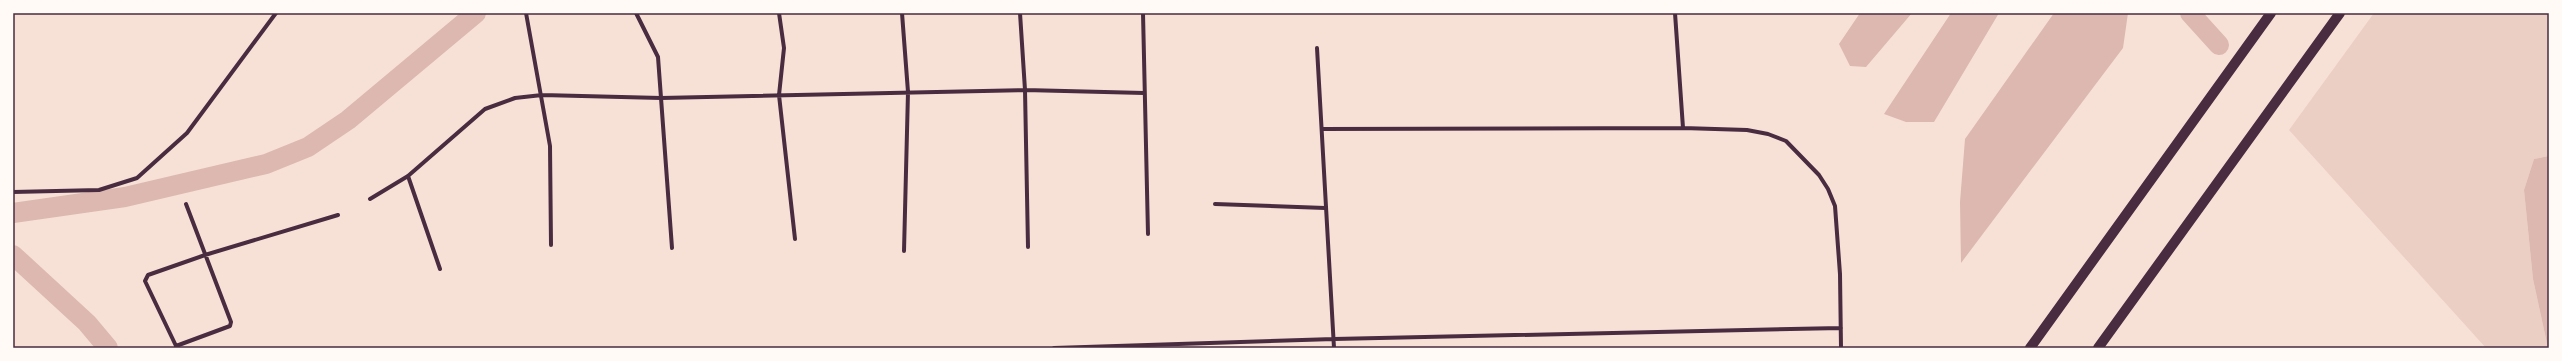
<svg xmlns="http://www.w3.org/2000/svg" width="2562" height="361" font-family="'Noto Sans',sans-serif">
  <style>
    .green { fill: #ebcfc5 }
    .water { fill: #dcb8b0 }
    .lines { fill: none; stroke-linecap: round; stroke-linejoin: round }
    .canal { stroke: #dcb8b0; stroke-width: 20 }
    .minor { stroke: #4a2c40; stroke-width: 4 }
    .primary { stroke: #4a2c40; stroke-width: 10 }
    .neatline { fill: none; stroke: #4a2c40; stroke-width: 1.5 }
  </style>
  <rect width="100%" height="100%" fill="#f7e1d7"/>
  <!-- green -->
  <path class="green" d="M2374,13H2549V156L2534,159L2524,190L2533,279L2548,348H2486L2289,130Z"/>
  <!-- water -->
  <path class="water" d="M1860,13H1912L1866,67L1850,66L1839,44Z
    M1951,13H1999L1934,122H1906L1884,114Z
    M2054,13H2128L2123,48L1961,263L1960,202L1965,139Z
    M2549,156V348H2548L2533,279L2524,190L2534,159Z"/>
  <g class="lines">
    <!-- canal -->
    <path class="canal" d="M2190,13L2219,45
      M13,213L125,197L266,164L308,147L348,120L476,13
      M13,255L87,323L108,348"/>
    <!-- minor -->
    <path class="minor" d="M526,13L550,146L551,245
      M636,13L658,57L672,248
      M779,13L784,48L779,95L795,239
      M902,13L908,92L904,251
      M1020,13L1025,90L1028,247
      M1143,13L1148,234
      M1675,13L1683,128
      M1317,48L1334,348
      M1322,129L1683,128L1747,130L1768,134L1786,141L1819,175L1828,189L1835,206L1840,274L1841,348
      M408,176L440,269
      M13,192L99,190L137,178L187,133L276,13
      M370,199L408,176L485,109L515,98L542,95L661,98L1025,90L1144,93
      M1215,204L1325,208
      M176,346L230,326L231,322L186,204
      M177,348L145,281L148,275L205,255L338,215
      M1054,348L1334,339L1841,328"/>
    <!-- primary -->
    <path class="primary" d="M2030,348L2271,13
      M2098,348L2340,13"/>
  </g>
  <!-- border -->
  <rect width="2562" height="361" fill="none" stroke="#fffaf5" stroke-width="28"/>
  <rect x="14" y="14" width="2534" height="333" class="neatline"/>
</svg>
